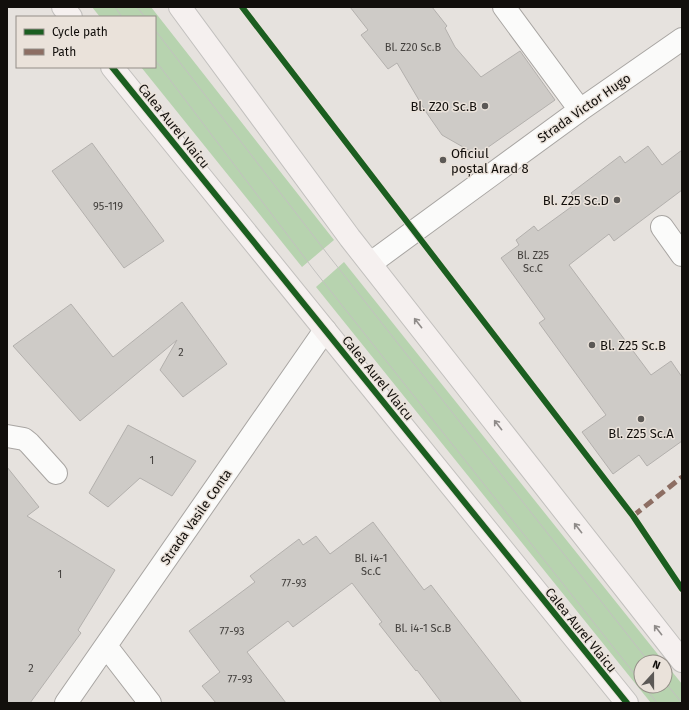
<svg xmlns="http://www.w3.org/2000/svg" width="689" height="710" font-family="'Fira Sans',sans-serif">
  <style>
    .green { fill: #b7d3af }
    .building { fill: #cecbc7; stroke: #b3b0ad }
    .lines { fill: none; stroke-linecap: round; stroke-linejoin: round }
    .minor-casing { stroke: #a8a5a2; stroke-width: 24 }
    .major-casing { stroke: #c2c0be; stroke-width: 24 }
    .minor { stroke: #fbfbfa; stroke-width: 22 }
    .major { stroke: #f5f0ef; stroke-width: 22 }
    .tram { stroke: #c2c1bf; stroke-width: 1 }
    .quiet { stroke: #8d6e63; stroke-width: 5; stroke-dasharray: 10 5; stroke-linecap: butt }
    .cycleway-casing { stroke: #eae2da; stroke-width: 8 }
    .cycleway { stroke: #1b5e20; stroke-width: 6 }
    .oneway { stroke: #8f8b89 }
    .poi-dot { fill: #5c5956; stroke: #eae2da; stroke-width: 1.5 }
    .labels { text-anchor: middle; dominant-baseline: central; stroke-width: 3; stroke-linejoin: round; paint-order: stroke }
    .number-label { font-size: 11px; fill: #423f3c }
    .poi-label { font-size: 13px; fill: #120f0c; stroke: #eae2da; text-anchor: end }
    .street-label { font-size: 13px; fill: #120f0c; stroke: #eae2da }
  </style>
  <rect width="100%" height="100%" fill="#e6e2de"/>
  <!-- green -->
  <path class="green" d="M92,7H151L334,240L302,267L141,67H155V17H100Z
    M344,262L664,662H641V686H665V663L682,684V703H651L316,287Z"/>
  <!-- building -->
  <path class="building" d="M350,7H432L447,26L445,28L455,47L481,77L520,51L555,100L477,155L442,135L426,112L397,63L388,69L361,35L368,30Z
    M92,143L164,241L124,268L52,171Z
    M648,146L662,165L682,150V190L614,241L609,234L569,265L651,375L671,361L682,377V441L647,466L639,455L613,474L582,432L606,415L539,323L545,319L501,258L519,245L516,240L534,226L538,231L578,202L571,193L620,156L625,163Z
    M182,302L227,364L183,397L160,370L177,340L80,421L13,346L71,304L113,357Z
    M128,425L196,461L172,496L140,478L108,507L89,493Z
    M7,467L39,507L27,516L115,570L78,630L81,633L30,703H7Z
    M373,522L424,590L431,585L522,703H442L417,670L416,671L379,624L382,622L352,583L293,627L288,621L247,652L286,703H216L202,686L220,672L189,631L255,582L250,576L299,539L303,545L316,536L330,554Z"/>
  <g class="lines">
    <defs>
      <path id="minor" d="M504,7L580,110
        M662,227L682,255
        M371,263L580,110L682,39
        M7,436L24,439L29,443L56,473
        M106,646L150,703
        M66,703L325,330"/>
      <path id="major" d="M63,7L71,17
        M180,7L350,238L682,661
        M112,67L627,703"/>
    </defs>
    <!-- minor casing -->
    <use href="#minor" class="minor-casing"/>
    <!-- major casing -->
    <use href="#major" class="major-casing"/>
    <!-- minor -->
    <use href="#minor" class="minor"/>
    <!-- major -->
    <use href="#major" class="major"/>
    <!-- tram -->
    <path class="tram" d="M115,7L122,17
      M137,7L145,17
      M155,30L329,256L649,662
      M155,60L314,270L641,682
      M665,682L682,703
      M644,686L657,703"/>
    <!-- quiet -->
    <path class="quiet" d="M633,516L682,477"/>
    <defs>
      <path id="cycleway" d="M242,7L633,516L682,589
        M112,67L627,703"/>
    </defs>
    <!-- cycleway casing -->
    <use href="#cycleway" class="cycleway-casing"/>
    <!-- cycleway -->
    <use href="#cycleway" class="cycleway"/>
  </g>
  <!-- one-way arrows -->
  <defs><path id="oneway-shaft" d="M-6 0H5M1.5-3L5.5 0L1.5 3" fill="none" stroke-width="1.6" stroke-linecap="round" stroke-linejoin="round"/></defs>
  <g class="oneway">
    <use href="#oneway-shaft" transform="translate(418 323) rotate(-128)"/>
    <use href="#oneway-shaft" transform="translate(498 425) rotate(-128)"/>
    <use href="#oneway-shaft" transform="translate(578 528) rotate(-128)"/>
    <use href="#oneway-shaft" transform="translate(658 630) rotate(-128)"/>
  </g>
  <!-- markers -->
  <g class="poi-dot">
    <circle cx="485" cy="106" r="4"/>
    <circle cx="443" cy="160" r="4"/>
    <circle cx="617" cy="200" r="4"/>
    <circle cx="592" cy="345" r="4"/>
    <circle cx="641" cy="419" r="4"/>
  </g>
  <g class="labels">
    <!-- number labels -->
    <g class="number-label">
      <text x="413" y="47">Bl. Z20 Sc.B</text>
      <text x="108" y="206">95-119</text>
      <text x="533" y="255">Bl. Z25<tspan x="533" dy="13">Sc.C</tspan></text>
      <text x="181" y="352">2</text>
      <text x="152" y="460">1</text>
      <text x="371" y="558">Bl. i4-1<tspan x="371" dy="13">Sc.C</tspan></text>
      <text x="60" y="574">1</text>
      <text x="294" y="583">77-93</text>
      <text x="423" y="628">Bl. i4-1 Sc.B</text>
      <text x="232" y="631">77-93</text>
      <text x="31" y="668">2</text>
      <text x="240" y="679">77-93</text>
    </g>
    <!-- poi labels -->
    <g class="poi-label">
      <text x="477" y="106">Bl. Z20 Sc.B</text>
      <text x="451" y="153" text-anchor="start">Oficiul<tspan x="451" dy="15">poștal Arad 8</tspan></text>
      <text x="609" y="200">Bl. Z25 Sc.D</text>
      <text x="600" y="345" text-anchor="start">Bl. Z25 Sc.B</text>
      <text x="641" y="433" text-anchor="middle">Bl. Z25 Sc.A</text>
    </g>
    <!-- street labels -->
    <g class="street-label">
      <text transform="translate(584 108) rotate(-35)">Strada Victor Hugo</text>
      <text transform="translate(174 126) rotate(51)">Calea Aurel Vlaicu</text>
      <text transform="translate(378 378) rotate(51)">Calea Aurel Vlaicu</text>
      <text transform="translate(196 517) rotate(-55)">Strada Vasile Conta</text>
      <text transform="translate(581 630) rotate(51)">Calea Aurel Vlaicu</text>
    </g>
  </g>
  <!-- border -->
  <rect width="689" height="710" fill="none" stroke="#120f0c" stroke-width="16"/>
  <!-- legend -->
  <rect x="16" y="16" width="140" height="52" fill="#eae2da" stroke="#948e88"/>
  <rect x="24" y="29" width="20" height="6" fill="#1b5e20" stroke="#948e88"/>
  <text x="52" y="36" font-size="12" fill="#120f0c">Cycle path</text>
  <rect x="24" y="49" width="20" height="6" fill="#8d6e63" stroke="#948e88"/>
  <text x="52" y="56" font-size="12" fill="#120f0c">Path</text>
  <!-- north arrow -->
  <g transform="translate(653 674) rotate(21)"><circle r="19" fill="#eae2da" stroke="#948e88"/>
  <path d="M0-3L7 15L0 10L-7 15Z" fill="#5c5956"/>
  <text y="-6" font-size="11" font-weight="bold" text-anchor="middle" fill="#120f0c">N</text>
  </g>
</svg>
